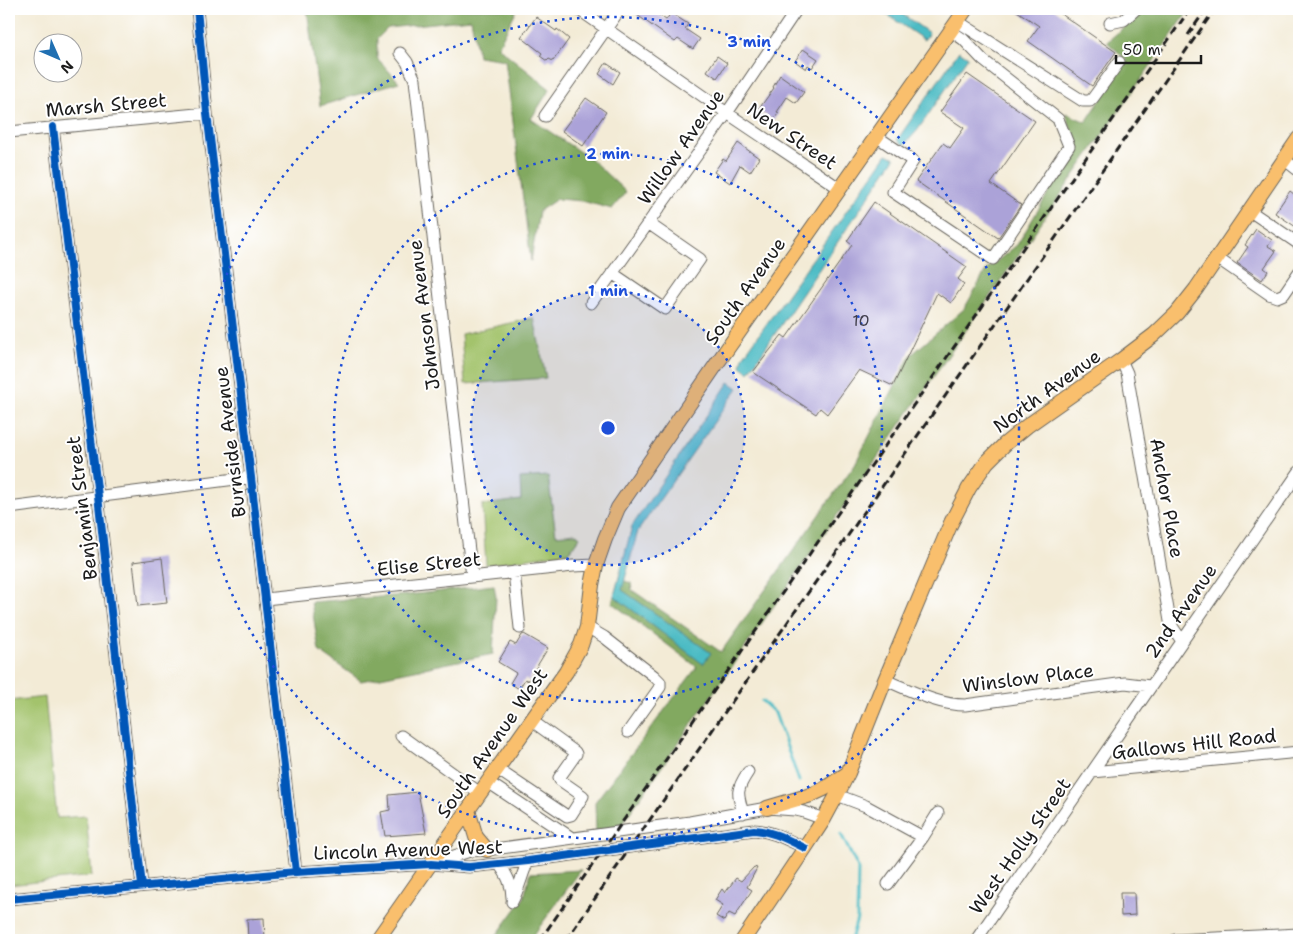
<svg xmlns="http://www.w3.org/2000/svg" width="1308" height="949" font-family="'Shantell Sans',sans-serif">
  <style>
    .green { fill: #a3c36c; stroke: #607044 }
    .forest { fill: #82a960; stroke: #4f623e }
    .water { fill: #4cbbc4; stroke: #346c70 }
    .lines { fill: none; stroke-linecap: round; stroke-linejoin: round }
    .stream { stroke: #4cbbc4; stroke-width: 3 }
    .building { fill: #aba2d8 }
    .minor-casing { stroke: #67645d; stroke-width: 13 }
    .major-casing { stroke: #67645d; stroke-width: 16 }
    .minor { stroke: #fff; stroke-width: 11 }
    .major { stroke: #f9bf6d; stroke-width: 14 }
    .rail { stroke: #1c1c1c; stroke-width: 3; stroke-dasharray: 8 4; stroke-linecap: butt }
    .cycleway-casing { stroke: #fff; stroke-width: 11 }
    .cycleway { stroke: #0057b8; stroke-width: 8 }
    .ring { fill: none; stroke: #1d4ed8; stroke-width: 2.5; stroke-dasharray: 2.5 5 }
    .labels { text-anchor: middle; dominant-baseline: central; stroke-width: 4; stroke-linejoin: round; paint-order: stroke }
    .number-label { font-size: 16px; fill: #403e4b }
    .street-label { font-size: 19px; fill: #1c1c1c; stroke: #fff }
    .centre { fill: #1d4ed8; stroke: #fff; stroke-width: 2.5 }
    .ring-label { font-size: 15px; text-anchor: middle; font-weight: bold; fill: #1d4ed8; stroke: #fff; stroke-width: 4; stroke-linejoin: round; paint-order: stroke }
  </style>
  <rect width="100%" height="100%" fill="#fff"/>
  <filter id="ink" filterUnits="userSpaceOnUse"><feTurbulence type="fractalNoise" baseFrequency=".02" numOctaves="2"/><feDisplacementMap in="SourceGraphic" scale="10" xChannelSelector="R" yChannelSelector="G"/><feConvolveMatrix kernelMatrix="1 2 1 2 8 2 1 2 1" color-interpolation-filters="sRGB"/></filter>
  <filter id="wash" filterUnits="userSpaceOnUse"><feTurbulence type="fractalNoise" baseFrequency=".0096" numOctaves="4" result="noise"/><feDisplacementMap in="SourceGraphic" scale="20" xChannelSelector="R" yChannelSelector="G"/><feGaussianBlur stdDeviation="1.12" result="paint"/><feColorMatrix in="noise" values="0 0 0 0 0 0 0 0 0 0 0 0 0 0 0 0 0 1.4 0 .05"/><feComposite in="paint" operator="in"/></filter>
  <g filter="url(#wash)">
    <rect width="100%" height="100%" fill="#f3ebd6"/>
    <!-- green -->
    <path class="green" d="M534,318L546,378L465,384L461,334Z
      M548,476L556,535L575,533L580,537L569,552L486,565L482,505L521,500L520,478Z
      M45,697L57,818L86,816L92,876L9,885V701Z"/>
    <!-- forest -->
    <path class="forest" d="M307,9H517L498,47L550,89L531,119L592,160L626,192L612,209L582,201L557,199L539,211L531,261L505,60L478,56L471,19L388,28L377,39V58L399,82L320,106Z
      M1144,9H1190L615,834L596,832L595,802L697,667L612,603L619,579L631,583L632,590L721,652L855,464L910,356L964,309L987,269L1017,245L1076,147L1066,113L1086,122L1127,60L1107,42Z
      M494,585L496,597L493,654L361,681L319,651L311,602L408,595Z
      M581,870L530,940H493L524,898L530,873Z"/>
    <!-- water -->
    <path class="water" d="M879,9H895L929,33L924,40Z
      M959,51L968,57L917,131L904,145L897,140Z
      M887,154L895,158L749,372L741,366L743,357Z
      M729,382L738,388L638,531L622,590L711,653L703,664L614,596L632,526Z"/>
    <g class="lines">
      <!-- stream -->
      <path class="stream" d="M762,701L775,713L799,781
        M841,834L858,868L857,919L851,940"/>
    </g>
    <g id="blocks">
      <!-- building -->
      <path class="building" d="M641,9H650L666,20L671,13L688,24L685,29L700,39L693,49L678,39L675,42L637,15Z
        M1014,9H1054L1116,52L1092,86L1028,41L1039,26Z
        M536,17L556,31L557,29L569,39L553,61L549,59L547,61L540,56L542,53L521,37Z
        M803,49L818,59L812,68L808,65L806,69L795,61Z
        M717,56L727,63L717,78L707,71Z
        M606,63L620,72L613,84L599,74Z
        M967,74L1035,121L991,184L1021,205L998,238L916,181L943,143L950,148L964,128L940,112Z
        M780,75L804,92L796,103L787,97L777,112L779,113L773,120L758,110L774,88L773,87Z
        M586,98L606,112L583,146L562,131Z
        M738,143L759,158L750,172L740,165L730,183L714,172L723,159L726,161Z
        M1290,191L1299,198V229L1275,213Z
        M874,202L967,267L958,279L964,284L951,303L937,293L893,386L859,370L827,414L820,408L816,414L753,372L782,335L786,338L852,245L847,241Z
        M1256,229L1272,240L1268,246L1276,251L1264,268L1268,271L1262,280L1237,263L1248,247L1245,245Z
        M162,558L167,603L138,606L133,562Z
        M524,634L548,648L528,681L525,679L519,689L510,683L516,673L498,662L510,642L516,645L522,635Z
        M418,792L426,833L385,836L381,812L390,810L389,795Z
        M754,867L757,868L747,887L752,890L735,916L729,913L724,921L716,916L723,905L715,900L722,889L725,893L736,878L741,881Z
        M1120,893H1134L1135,915L1121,916Z
        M264,918L265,940H248L247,919Z"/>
    </g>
  </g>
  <g filter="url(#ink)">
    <use href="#blocks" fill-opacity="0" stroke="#67645d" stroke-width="1"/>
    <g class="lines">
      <defs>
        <path id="minor" d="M197,9L207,113L251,477L296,872
          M578,9L727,113L839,188
          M957,21L1083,101H1090L1093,98L1119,62
          M1110,23L1124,20L1136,9
          M400,53L407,62L415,80L472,577
          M545,116L620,9
          M53,127L98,496L142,886
          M9,132L207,113
          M876,136L913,161L893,192L993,259L1069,146L1058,119L983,60L963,39L951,31
          M1285,160L1299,171
          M1250,211L1299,244
          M1217,258L1269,294L1277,297L1284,294L1299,272
          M612,273L665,309L700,259L648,223
          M591,303L727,113L797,9
          M1121,360L1127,373L1170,621L1173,628L1182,641
          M9,508L251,477
          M514,572L520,628
          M265,599L573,566L596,565
          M587,627L604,637L654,676L660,682V687L628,732
          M885,680C910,690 937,705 965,705L1125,683L1150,686
          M401,736L480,793
          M497,769L567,816L571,815L583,796L560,780L559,778L576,754L575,752L532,721
          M1092,772L1299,752
          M488,782L572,838
          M837,795L866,806L923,837L888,884
          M743,813C737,793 736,790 748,772
          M923,837L938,813
          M435,862L470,851L487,850L690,822L767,808L795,810L804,812L824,819
          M499,864C507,875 512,884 512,898
          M9,899L296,872L431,864L469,867L528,861L754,830C773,831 788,840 805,848
          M512,902C519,889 522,874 528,861
          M976,940C1084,784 1191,628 1299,472
          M1175,940L1299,934"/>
        <path id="major" d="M767,808L811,795L824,789L848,773
          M468,810L476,837L487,850
          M377,940L468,810L566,672L581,645L587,627L592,585L596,565L605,539L618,508L718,362L966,9
          M743,940L805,848L824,819L837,795L848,773L885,680L951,523L969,488L987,462L1005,444L1027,426L1121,360L1154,335L1177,313L1196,289L1299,138"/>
      </defs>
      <!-- minor casing -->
      <use href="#minor" class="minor-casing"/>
      <!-- major casing -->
      <use href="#major" class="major-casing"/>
      <!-- minor -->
      <use href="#minor" class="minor"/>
      <!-- major -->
      <use href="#major" class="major"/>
      <!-- rail -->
      <path class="rail" d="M1188,35L1206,9
        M540,940L1190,9
        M566,940L1215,9"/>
      <defs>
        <path id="cycleway" d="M197,9L207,113L251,477L296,872
          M53,127L98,496L142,886
          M9,899L296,872L431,864L469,867L528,861L754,830C773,831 788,840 805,848"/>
      </defs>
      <!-- cycleway casing -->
      <use href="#cycleway" class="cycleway-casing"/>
      <!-- cycleway -->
      <use href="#cycleway" class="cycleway"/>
    </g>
  </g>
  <!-- distance rings -->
  <circle cx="608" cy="428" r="137" fill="#1d4ed8" fill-opacity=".12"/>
  <g class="ring">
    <circle cx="608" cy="428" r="137"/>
    <circle cx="608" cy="428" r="274"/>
    <circle cx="608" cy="428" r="411"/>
  </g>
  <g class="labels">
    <!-- number labels -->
    <g class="number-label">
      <text x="861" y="320">10</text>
    </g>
    <!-- street labels -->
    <g class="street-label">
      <text transform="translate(106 105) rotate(-5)">Marsh Street</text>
      <text transform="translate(792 136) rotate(34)">New Street</text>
      <text transform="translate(681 147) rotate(-55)">Willow Avenue</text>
      <text transform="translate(745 291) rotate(-55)">South Avenue</text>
      <text transform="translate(424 315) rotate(-97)">Johnson Avenue</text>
      <text transform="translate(1047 391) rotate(-36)">North Avenue</text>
      <text transform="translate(230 442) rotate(-97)">Burnside Avenue</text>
      <text transform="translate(1167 498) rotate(80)">Anchor Place</text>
      <text transform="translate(82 508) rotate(-97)">Benjamin Street</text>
      <text transform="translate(429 564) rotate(-6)">Elise Street</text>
      <text transform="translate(1181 611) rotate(-55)">2nd Avenue</text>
      <text transform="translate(1028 678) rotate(-7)">Winslow Place</text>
      <text transform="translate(492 743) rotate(-55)">South Avenue West</text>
      <text transform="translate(1194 744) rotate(-6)">Gallows Hill Road</text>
      <text transform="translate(1020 846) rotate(-55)">West Holly Street</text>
      <text transform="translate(408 850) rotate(-2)">Lincoln Avenue West</text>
    </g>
  </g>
  <circle cx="608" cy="428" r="8" class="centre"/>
  <g class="ring-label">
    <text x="749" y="47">3 min</text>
    <text x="608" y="159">2 min</text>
    <text x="608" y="296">1 min</text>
  </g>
  <!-- margin -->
  <rect width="1308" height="949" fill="none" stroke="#fff" stroke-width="30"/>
  <!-- north arrow -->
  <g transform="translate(58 58) rotate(135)"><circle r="24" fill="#ffffff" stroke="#a4a4a4"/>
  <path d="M0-4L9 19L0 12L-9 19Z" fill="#1f6fb2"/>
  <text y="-8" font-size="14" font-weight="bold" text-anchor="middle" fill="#1c1c1c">N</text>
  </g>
  <!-- scale -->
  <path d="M1116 55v8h85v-8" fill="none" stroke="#1c1c1c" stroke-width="2.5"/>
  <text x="1123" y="55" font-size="15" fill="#1c1c1c" stroke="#ffffff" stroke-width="4" paint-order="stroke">50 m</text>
</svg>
